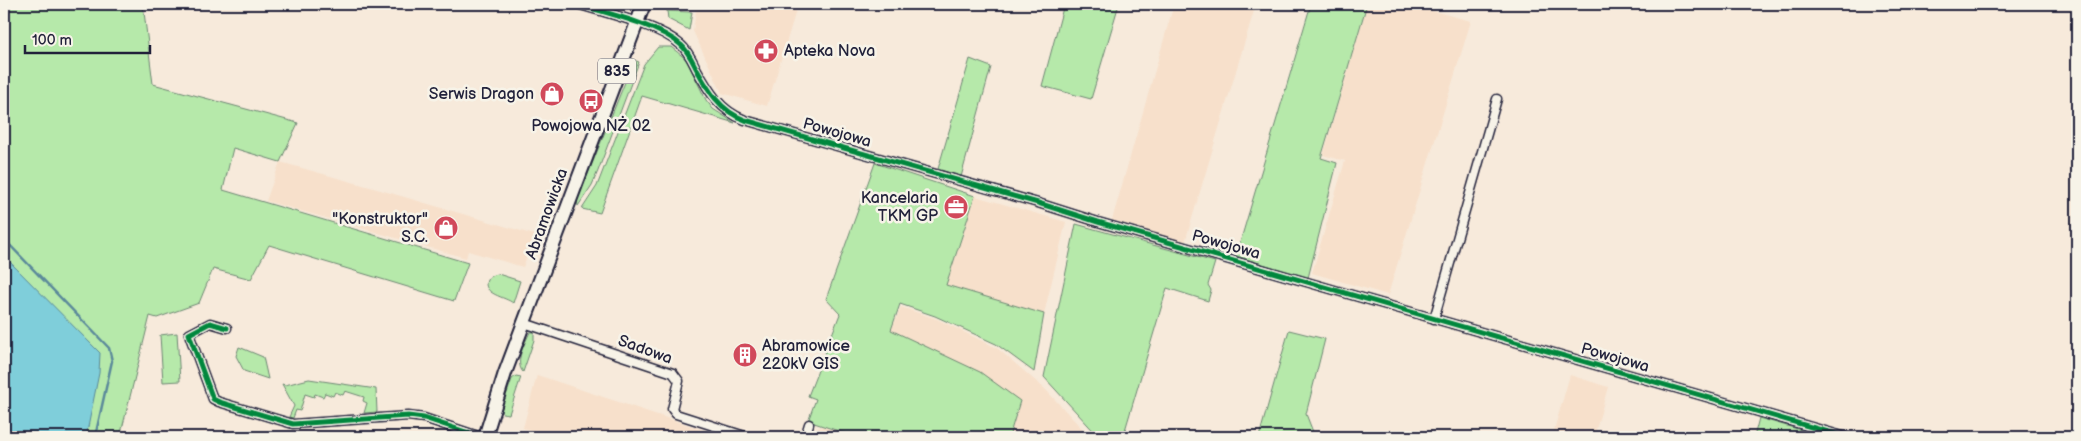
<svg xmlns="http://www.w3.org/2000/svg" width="2081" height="441" font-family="'Balsamiq Sans',sans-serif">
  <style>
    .built { fill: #f7e0cb }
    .green { fill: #b6e9aa; stroke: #6c8672 }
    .water { fill: #7fceda; stroke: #5a899a }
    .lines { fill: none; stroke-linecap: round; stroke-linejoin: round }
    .stream { stroke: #5a899a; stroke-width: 2.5 }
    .street-casing { stroke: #22223b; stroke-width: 11 }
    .primary-casing { stroke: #22223b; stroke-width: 16 }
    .street { stroke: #f7f3e8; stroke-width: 8 }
    .primary { stroke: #f7f3e8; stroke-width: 12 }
    .quiet { stroke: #55b146; stroke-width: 4; stroke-dasharray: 8 4; stroke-linecap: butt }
    .cycleway-casing { stroke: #f7f3e8; stroke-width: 8 }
    .cycleway { stroke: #00873e; stroke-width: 5 }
    .labels { text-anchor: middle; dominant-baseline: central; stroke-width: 5; stroke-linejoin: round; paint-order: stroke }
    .shield { fill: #f7f3e8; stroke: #62616f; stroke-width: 1 }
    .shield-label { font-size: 15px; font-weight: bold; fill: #22223b }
    .poi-label { font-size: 16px; fill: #22223b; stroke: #f7f3e8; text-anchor: end }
    .street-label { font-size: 16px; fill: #22223b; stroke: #f7f3e8 }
  </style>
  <rect width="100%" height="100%" fill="#f7eadb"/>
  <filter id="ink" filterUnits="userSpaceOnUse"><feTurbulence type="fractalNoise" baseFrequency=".02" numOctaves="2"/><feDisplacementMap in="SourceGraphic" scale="10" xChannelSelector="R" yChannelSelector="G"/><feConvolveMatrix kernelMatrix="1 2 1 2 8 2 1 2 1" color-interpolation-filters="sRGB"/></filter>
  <g filter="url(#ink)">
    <!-- built -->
    <path class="built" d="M697,4H798L767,106L722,93L693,31Z
      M1174,4H1256L1185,242L1112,220Z
      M1367,4H1407L1471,21L1388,295L1312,273L1345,161L1323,155Z
      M280,162L370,187L535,235L523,267L468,251L466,258L266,201Z
      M975,196L1066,222L1044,314L946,285Z
      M901,307L937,319L997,348L1045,389L1090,437H1009L1020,401L891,330Z
      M537,375L709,432L726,437H554L523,428Z
      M1570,375L1608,387L1594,437H1552Z
      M823,426L857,437H809L811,432Z"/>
    <!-- green -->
    <path class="green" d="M4,4H143L153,84L298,123L280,162L233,148L223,190L468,263L454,301L269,245L251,279L213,269L199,303L157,318L150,316L120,437H4Z
      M1064,4H1119L1091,99L1042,86Z
      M1311,4H1367L1321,158L1337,163L1308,278L1236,256Z
      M667,11L692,12L689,30L668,19Z
      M658,47H671L686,59L706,100L713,109L735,123L642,96L600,213L582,209L597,186L644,64Z
      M970,59L991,67L961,177L938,169Z
      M634,60L639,62L598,171L592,185L578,206L577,201Z
      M875,163L975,196L946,285L1044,314L1034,372L996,344L935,316L900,304L891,330L980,372L1020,401L1009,437H890L875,432L864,437H857L808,421L816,399L808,396L840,314L826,299Z
      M1076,224L1215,262L1208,285L1211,290L1208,301L1167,288L1123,437H1099L1044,377Z
      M498,274L520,281L513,303C506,297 481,294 487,280C490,275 494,275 498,274Z
      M1289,330L1325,339L1306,414L1315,437H1259Z
      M530,332H534V340L523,372C514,362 525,343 530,332Z
      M177,333L180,381L163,382L160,335Z
      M239,347L263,357L268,379L244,371L236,356Z
      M516,376L521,377L509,414L502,413L501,410L512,379Z
      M309,379L376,389L377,412L364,413L367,403L363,401L364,397L345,391L343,395L335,392L333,396L325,393L323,397L315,394L314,397L305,394L300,411L296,410L293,418L289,417L294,406L282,384L285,385Z
      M1759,418L1826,437H1754Z"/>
    <!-- water -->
    <path class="water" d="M4,256L100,353L99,373L86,437H4Z"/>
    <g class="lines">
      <!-- stream -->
      <path class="stream" d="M4,239L109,348L112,361L95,437"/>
      <defs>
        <path id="street" d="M577,4C606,13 659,25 681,45C688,51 692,60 696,68C708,90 720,111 745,120L1038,203L1098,222L1846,437
          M1434,319L1497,99
          M524,323L673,373L679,381L672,409L676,414L748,437
          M227,328L210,323L189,334L213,399L219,402L293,424L408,416L424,418L481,437
          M805,437L809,424"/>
        <path id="primary" d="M485,437L505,373L644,4"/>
      </defs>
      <!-- street casing -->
      <use href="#street" class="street-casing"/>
      <!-- primary casing -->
      <use href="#primary" class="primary-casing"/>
      <!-- street -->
      <use href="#street" class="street"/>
      <!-- primary -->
      <use href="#primary" class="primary"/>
      <!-- quiet -->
      <path class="quiet" d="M2072,437L2077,432"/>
      <defs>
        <path id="cycleway" d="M577,4C606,13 659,25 681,45C688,51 692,60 696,68C708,90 720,111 745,120L1038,203L1098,222L1846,437
          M227,328L210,323L189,334L213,399L219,402L293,424L408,416L424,418L481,437"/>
      </defs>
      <!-- cycleway casing -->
      <use href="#cycleway" class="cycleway-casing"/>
      <!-- cycleway -->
      <use href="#cycleway" class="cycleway"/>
    </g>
  </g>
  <!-- icons -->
  <defs>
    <symbol id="pharmacy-disc" viewBox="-11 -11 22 22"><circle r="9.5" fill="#d1495b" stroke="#f7f3e8"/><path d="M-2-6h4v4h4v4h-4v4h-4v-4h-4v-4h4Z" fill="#fff"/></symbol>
    <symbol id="shop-disc" viewBox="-11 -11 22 22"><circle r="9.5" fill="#d1495b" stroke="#f7f3e8"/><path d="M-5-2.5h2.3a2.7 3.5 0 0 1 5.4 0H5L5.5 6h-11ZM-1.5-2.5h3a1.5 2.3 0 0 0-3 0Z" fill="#fff"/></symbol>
    <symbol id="bus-disc" viewBox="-11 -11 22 22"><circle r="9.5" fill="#d1495b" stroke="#f7f3e8"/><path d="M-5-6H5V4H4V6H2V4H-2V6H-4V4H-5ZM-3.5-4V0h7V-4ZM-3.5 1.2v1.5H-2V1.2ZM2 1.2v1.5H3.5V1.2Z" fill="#fff"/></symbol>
    <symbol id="office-disc" viewBox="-11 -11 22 22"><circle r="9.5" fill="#d1495b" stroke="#f7f3e8"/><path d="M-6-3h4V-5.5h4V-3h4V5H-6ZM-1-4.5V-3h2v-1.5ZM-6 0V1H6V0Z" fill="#fff"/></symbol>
    <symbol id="building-disc" viewBox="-11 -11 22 22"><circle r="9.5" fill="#d1495b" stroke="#f7f3e8"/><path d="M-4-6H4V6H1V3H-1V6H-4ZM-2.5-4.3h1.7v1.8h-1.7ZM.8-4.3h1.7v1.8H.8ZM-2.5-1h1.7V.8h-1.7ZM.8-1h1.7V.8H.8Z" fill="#fff"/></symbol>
  </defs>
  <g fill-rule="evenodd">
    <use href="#pharmacy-disc" x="752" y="37" width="28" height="28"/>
    <use href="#shop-disc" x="538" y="80" width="28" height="28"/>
    <use href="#bus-disc" x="577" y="87" width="28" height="28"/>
    <use href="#office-disc" x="942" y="193" width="28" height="28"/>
    <use href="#shop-disc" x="432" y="214" width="28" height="28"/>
    <use href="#building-disc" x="731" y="341" width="28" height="28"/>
  </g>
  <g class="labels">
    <!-- shield labels -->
    <rect class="shield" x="598" y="58.5" width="38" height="25" rx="4"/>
    <g class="shield-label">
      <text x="617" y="71">835</text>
    </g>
    <!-- poi labels -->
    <g class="poi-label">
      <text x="784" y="51" text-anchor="start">Apteka Nova</text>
      <text x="534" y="94">Serwis Dragon</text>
      <text x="591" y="126" text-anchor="middle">Powojowa NŻ 02</text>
      <text x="938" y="198">Kancelaria<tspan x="938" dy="18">TKM GP</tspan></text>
      <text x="428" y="219">"Konstruktor"<tspan x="428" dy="18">S.C.</tspan></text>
      <text x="762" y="346" text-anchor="start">Abramowice<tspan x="762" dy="18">220kV GIS</tspan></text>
    </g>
    <!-- street labels -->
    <g class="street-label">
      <text transform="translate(837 133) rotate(16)">Powojowa</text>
      <text transform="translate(547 214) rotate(-70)">Abramowicka</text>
      <text transform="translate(1226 245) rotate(16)">Powojowa</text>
      <text transform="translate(645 350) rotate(20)">Sadowa</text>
      <text transform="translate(1615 358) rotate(16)">Powojowa</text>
    </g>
  </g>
  <!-- margin -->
  <rect width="2081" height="441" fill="none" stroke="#f7f3e8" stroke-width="20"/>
  <rect x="10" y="10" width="2061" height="421" fill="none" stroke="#22223b" stroke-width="2" filter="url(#ink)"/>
  <!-- scale -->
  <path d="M25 45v8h125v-8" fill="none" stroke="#22223b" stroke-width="2.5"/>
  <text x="32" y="45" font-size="15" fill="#22223b" stroke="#f7f3e8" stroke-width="4" paint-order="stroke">100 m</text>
</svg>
